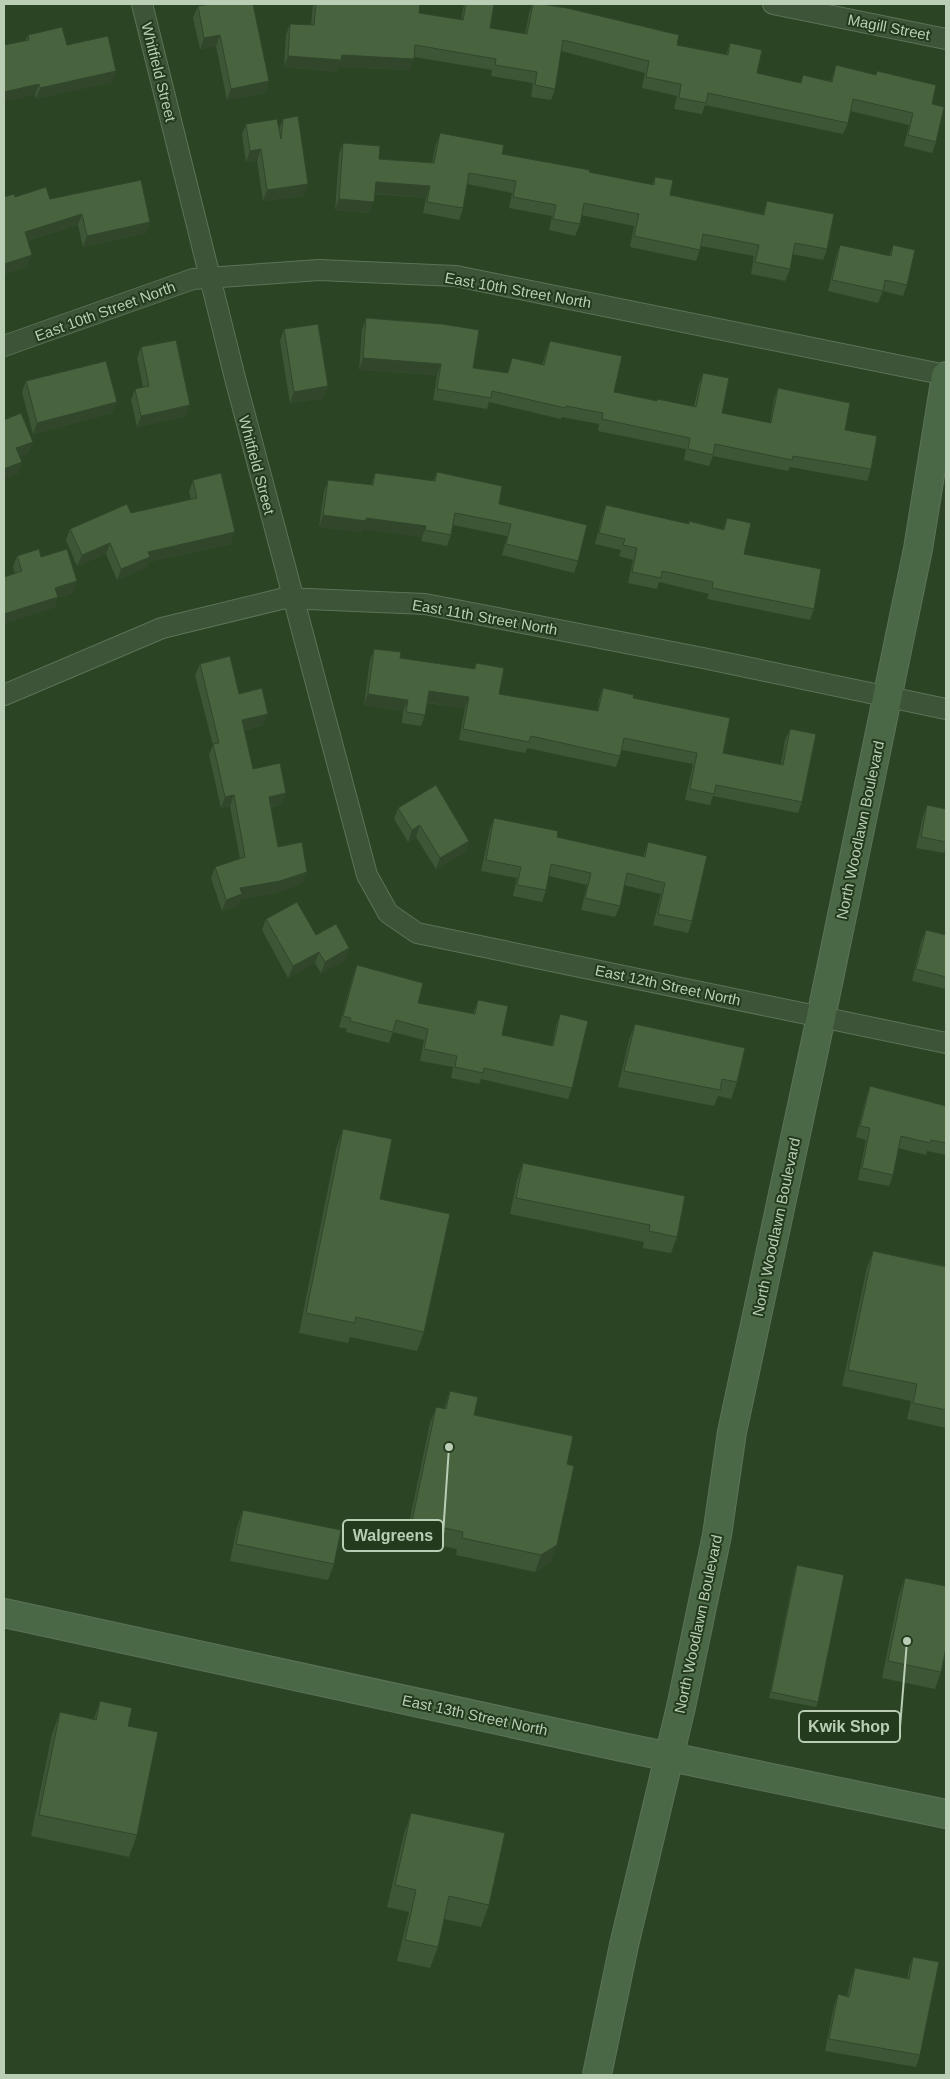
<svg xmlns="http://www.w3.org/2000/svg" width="950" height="2079" font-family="Helvetica,sans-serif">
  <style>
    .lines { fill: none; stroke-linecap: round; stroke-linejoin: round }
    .street-casing { stroke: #5c7257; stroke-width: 22 }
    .secondary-casing { stroke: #5c7257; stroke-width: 30 }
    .street { stroke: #3e5439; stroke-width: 20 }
    .secondary { stroke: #4b6846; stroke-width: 28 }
    .wall { fill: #3d5636 }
    .shaded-wall { fill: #32462c }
    .building { fill: #47643f; stroke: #32462c }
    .labels { text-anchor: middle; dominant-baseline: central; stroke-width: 4; stroke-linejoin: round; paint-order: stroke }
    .street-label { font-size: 15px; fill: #baceb6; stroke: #233a1d }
    .leader { fill: none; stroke: #baceb6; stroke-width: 2 }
    .callout-dot { fill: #baceb6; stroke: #233a1d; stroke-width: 2 }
    .callout { fill: #233a1d; stroke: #baceb6; stroke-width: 2 }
    .callout-label { font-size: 16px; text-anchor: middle; font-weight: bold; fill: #baceb6 }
  </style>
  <rect width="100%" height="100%" fill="#2b4524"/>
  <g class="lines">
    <defs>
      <path id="street" d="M142,4L235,378L367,875L388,913L417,933L946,1043
        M773,4L946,39
        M4,346L193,279L319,270L456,276L946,375
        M4,695L162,628L285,598L425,604L703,658L946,709"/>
      <path id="secondary" d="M4,1613L622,1747L946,1814
        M597,2075L624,1945L681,1707L717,1535L732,1432L821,1017L918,549L946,376"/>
    </defs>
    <!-- street casing -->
    <use href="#street" class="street-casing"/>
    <!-- secondary casing -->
    <use href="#secondary" class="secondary-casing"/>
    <!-- street -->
    <use href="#street" class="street"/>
    <!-- secondary -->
    <use href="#secondary" class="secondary"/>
  </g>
  <!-- wall -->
  <path class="wall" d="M313,4H420L419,13L461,20L464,4H494L490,28L525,34L529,14L532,4L677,45L726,55L730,43L757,73L800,83L803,75L831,81L836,65L876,75L877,71L932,104L936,142L932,153L904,146L909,125L850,111L848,123L843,134L705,105L702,114L674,109L677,96L642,88L645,73L561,51L555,89L551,100L531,97L533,83L491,76L492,70L414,57L410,70L339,67L337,72L284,67L286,35L290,24L311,25Z
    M198,6L265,93L227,100L216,46L200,49L193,18Z
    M28,35L67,45L112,82L36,99L25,41Z
    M283,119L304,196L263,201L257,161L246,162L242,135L246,124L279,129Z
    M440,133L502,154L652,185L655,177L670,195L763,214L767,201L827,249L823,260L792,254L790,269L785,281L751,274L754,256L701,246L696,261L630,247L634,226L581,215L580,224L575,236L549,230L552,216L509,208L512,193L467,184L463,208L459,220L423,213L426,198L375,194L370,213L335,210L339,155L343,143L379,159L432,163L436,144Z
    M4,197L50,199L150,222L146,233L83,247L78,225L27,241V266L4,274Z
    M840,245L889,256L893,245L907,285L903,296L883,291L878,303L828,291L836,256Z
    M366,318L473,368L507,373L512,358L542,365L546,352L550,341L614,392L657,401L694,406L699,384L703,373L722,413L770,423L774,399L778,388L845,430L871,469L867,481L790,467L788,471L713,456L709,466L684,460L686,449L598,431L599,424L562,417L561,419L489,402L487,409L433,400L437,375L359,370L362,330Z
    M284,329L324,398L290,403L280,341Z
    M141,347L186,416L137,427L131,400L135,389L143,387L137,358Z
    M26,381L112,413L33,434L22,392Z
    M437,472L499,504L578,561L574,573L502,555L507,536L453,525L451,535L447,546L421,541L422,537L363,529L362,532L319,527L324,491L328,480L371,485L375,473L433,481Z
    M193,480L231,544L148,562L146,568L117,580L106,554L77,566L66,540L70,529L131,513L191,499L189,491Z
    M606,505L688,524L723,529L727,518L744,554L814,609L810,620L707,599L709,594L659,582L657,589L628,583L633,560L619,556L621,550L595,544L602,516Z
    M17,556L41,557L73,593L57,598L54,608L15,573L13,567Z
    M374,649L400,658L474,669L476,663L499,694L597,711L599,699L603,688L633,698L723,753L781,764L785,740L790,729L802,802L798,813L713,796L710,805L685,800L693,764L622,750L616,767L527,748L525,753L459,740L465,708L427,703L425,715L421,726L402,723L403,711L364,705L370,660Z
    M200,664L239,694L264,725L244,730L253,769L286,793L282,804L271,807L278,847L303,883L276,893L241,899L238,906L222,911L211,878L215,867L240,859L230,806L221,808L209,755L213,745L195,675Z
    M927,805L946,809V847L944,853L916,848L923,816Z
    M398,808L469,841L465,852L436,869L416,837L408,842L394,819Z
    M494,818L557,837L643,857L648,842L692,921L688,933L653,925L661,894L624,885L620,906L615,917L581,910L587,885L549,876L546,890L542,902L513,896L517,878L481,871L490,829Z
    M266,919L316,935L349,948L345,960L321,973L315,963L288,978L262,930Z
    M926,930L946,935V989L912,981L921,942Z
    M357,965L418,1003L473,1014L478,1000L502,1035L552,1046L556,1026L560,1014L572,1088L568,1099L481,1079L479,1084L451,1078L453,1067L420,1061L424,1040L393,1032L389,1043L346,1032L347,1029L339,1027L353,976Z
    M635,1024L737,1082L731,1099L718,1096L714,1106L618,1087L629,1040Z
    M870,1086L946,1106V1155L927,1151L926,1155L898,1148L893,1175L889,1186L858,1180L866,1140L856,1137L866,1098Z
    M343,1129L380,1199L424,1332L417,1351L350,1337L348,1343L299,1333L336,1149Z
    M523,1163L677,1237L671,1253L643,1248L644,1242L510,1214L517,1180Z
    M873,1251L946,1266V1428L907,1419L911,1401L842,1386L867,1267Z
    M450,1391L474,1415L567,1464L551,1561L535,1572L456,1555L457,1549L406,1538L430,1423L436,1407L444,1409Z
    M243,1510L334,1564L328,1580L230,1561L237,1527Z
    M797,1565L818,1702L816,1707L769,1698L795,1570Z
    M905,1578L941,1672L935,1689L882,1678L899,1595Z
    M100,1701L128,1726L137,1835L129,1857L31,1836L52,1734L60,1712L94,1719Z
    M411,1813L489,1905L481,1927L444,1919L438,1947L430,1968L397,1961L409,1912L387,1907L404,1834Z
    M913,1957L920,2055L916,2067L825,2051L834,2006L838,1994L847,1996L851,1979L855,1968L907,1978L909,1968Z"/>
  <!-- shaded-wall -->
  <path class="shaded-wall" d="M220,35L216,46L200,49L204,38Z
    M342,55L414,59L410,70L339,67L337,72L284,67L288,56Z
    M116,71L112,82L36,99L40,88Z
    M269,81L265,93L227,100L231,89Z
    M39,84L35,95L4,102V92Z
    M261,149L257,161L246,162L250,151Z
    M376,182L430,186L426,198L372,193Z
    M308,184L304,196L263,201L267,190Z
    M339,199L374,202L370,213L335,210Z
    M82,214L78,225L20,243L25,232Z
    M150,222L146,233L83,247L87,236Z
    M32,255L27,266L4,274V264Z
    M363,358L441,364L437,375L359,370Z
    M328,386L324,398L290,403L294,392Z
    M117,402L112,413L33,434L37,423Z
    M190,405L186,416L137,427L141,416Z
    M33,442L29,453L12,460L16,448Z
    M22,462L18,474L4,479V469Z
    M323,515L366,518L426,526L422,537L363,529L362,532L319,527Z
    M235,532L231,544L148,562L146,568L117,580L121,569L148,552Z
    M110,543L106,554L77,566L82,555Z
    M77,581L73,593L57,598L54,608L4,624V614L55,588Z
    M429,691L469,697L465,708L424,702Z
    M368,694L408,700L403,711L364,705Z
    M268,714L264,725L238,731L242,720Z
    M286,793L282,804L265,808L269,797Z
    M234,795L230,806L221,808L225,797Z
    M420,825L416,837L408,842L412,830Z
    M469,841L465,852L436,869L440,858Z
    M307,872L303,883L276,893L241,899L238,906L222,911L226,900L240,888Z
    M349,948L345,960L321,973L325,962Z
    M319,952L315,963L288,978L293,966Z
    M557,1545L551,1561L535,1572L541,1555Z"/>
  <!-- building -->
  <path class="building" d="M211,4H253L269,81L231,89L220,35L204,38L198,6Z
    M316,4H420L419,13L463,20L466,4H494L490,28L527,34L533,4H541L567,8L679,35L677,45L728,55L730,43L762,50L757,73L801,83L803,75L832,82L836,65L876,75L877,71L936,85L932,104L944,107L936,142L908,135L913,113L853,99L848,123L708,93L706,103L679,98L681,84L646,77L649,61L563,40L555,89L535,85L537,72L495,65L496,59L415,45L414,59L342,55L341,60L288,56L290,24L314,25Z
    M62,27L67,45L108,36L116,71L40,88L39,84L4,92V45L29,40L28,35Z
    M298,116L308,184L267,190L261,149L250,151L246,124L277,119L281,139L283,119Z
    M440,133L504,145L502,154L590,170L589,172L654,185L655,177L673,180L670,195L764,215L767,201L834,214L827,249L795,243L790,269L755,262L759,245L703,234L700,250L634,236L639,214L584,203L580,224L553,219L556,205L513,197L516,181L469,173L463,208L427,202L430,186L376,182L374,202L339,199L343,143L380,146L379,159L434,163Z
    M141,180L150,222L87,236L82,214L25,232L32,255L4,264V197L14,194L15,197L46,187L50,199Z
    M840,245L891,256L893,245L915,250L907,285L885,280L883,291L832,280Z
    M366,318L442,324L479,330L473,368L508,373L512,358L544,365L550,341L622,356L614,392L657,401V399L696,407L703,373L729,378L722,413L771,423L778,388L850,403L845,430L877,436L871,469L793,456L792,460L715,444L713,455L688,449L690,438L602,419L603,413L566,406L565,408L492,391L491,398L437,389L441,364L363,358Z
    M318,324L328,386L294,392L284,329Z
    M176,340L190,405L141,416L135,389L149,386L141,347Z
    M106,361L117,402L37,423L26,381Z
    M21,413L33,442L16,448L22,462L4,469V420Z
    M437,472L502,486L499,504L587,525L578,561L506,544L511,524L455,513L451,535L425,530L426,526L366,518V521L323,515L328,480L373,485L375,473L435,481Z
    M221,473L235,532L148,552L150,557L121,569L110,543L82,555L70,529L127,504L131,513L197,498L193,480Z
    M606,505L689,524V521L724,530L727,518L751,523L744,554L821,569L814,609L712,588L713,582L662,571L661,578L632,572L637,548L623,545L625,539L599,533Z
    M39,549L41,557L67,549L77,581L55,588L58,597L4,614V577L22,571L17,556Z
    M374,649L401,652L400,658L475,669L476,663L504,668L499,694L598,711L603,688L634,695L633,698L730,718L723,753L783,765L790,729L816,734L802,802L716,785L714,794L690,789L697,753L624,738L620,756L531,736L529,742L463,729L469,697L429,691L425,715L406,712L408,700L368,694Z
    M230,656L239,694L262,688L268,714L242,720L253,769L280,763L286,793L269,797L278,847L302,842L307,872L280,881L240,888L242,894L226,900L215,867L245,857L234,795L225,797L213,744L219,743L200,664Z
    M436,785L469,841L440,858L420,825L412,830L398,808Z
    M927,805L946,809V842L921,837Z
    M494,818L558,831L557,837L645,857L648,842L707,856L692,921L658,914L665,883L627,873L620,906L585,898L591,873L551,864L546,890L517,885L521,867L486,860Z
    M297,902L316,935L336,924L349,948L325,962L319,952L293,966L266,919Z
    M926,930L946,935V977L916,969Z
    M357,965L423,983L418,1003L475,1014L478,1000L508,1006L502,1035L553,1046L560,1014L588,1021L572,1088L484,1068L483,1073L455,1067L457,1056L424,1049L428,1029L396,1020L393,1032L350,1021L351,1018L343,1016Z
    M635,1024L745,1048L737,1082L722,1079L720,1090L624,1071Z
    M870,1086L946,1106V1143L931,1140L930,1143L901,1136L893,1175L862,1168L870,1128L860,1126Z
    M343,1129L392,1139L380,1199L450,1214L424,1332L356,1317L355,1323L306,1313Z
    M523,1163L685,1196L677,1237L649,1231L650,1225L516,1198Z
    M873,1251L946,1267V1410L913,1403L917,1384L848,1370Z
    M450,1391L478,1397L474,1415L573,1436L567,1464L574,1466L557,1545L541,1555L462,1538L463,1532L412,1521L436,1407L446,1409Z
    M243,1510L341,1530L334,1564L236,1544Z
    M797,1565L844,1575L818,1702L771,1692Z
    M905,1578L946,1586V1648L941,1672L888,1661Z
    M100,1701L132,1708L128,1726L158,1732L137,1835L39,1815L60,1712L96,1720Z
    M411,1813L505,1833L489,1905L449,1896L438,1947L405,1940L416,1890L395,1885Z
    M913,1957L939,1962L920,2055L829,2039L838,1994L849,1997L855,1968L909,1979Z"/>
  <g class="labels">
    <!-- street labels -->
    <g class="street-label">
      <text transform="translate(889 27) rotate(11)">Magill Street</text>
      <text transform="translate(159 72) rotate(76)">Whitfield Street</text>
      <text transform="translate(518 290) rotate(10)">East 10th Street North</text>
      <text transform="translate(105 311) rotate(-20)">East 10th Street North</text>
      <text transform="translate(257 465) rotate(75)">Whitfield Street</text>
      <text transform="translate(485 617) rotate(10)">East 11th Street North</text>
      <text transform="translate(860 830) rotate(-78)">North Woodlawn Boulevard</text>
      <text transform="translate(668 985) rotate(12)">East 12th Street North</text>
      <text transform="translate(776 1227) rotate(-78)">North Woodlawn Boulevard</text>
      <text transform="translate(698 1624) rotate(-78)">North Woodlawn Boulevard</text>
      <text transform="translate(475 1715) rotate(12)">East 13th Street North</text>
    </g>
  </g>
  <!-- callouts -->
  <path class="leader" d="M449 1447L443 1535M907 1641L900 1727"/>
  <g class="callout-dot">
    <circle cx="449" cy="1447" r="5"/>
    <circle cx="907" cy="1641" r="5"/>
  </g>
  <g class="callout">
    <rect x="343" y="1520" width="100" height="31" rx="5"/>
    <rect x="799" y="1711" width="101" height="31" rx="5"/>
  </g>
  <g class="callout-label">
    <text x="393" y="1541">Walgreens</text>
    <text x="849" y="1732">Kwik Shop</text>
  </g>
  <!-- border -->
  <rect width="950" height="2079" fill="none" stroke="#baceb6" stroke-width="10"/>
</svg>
